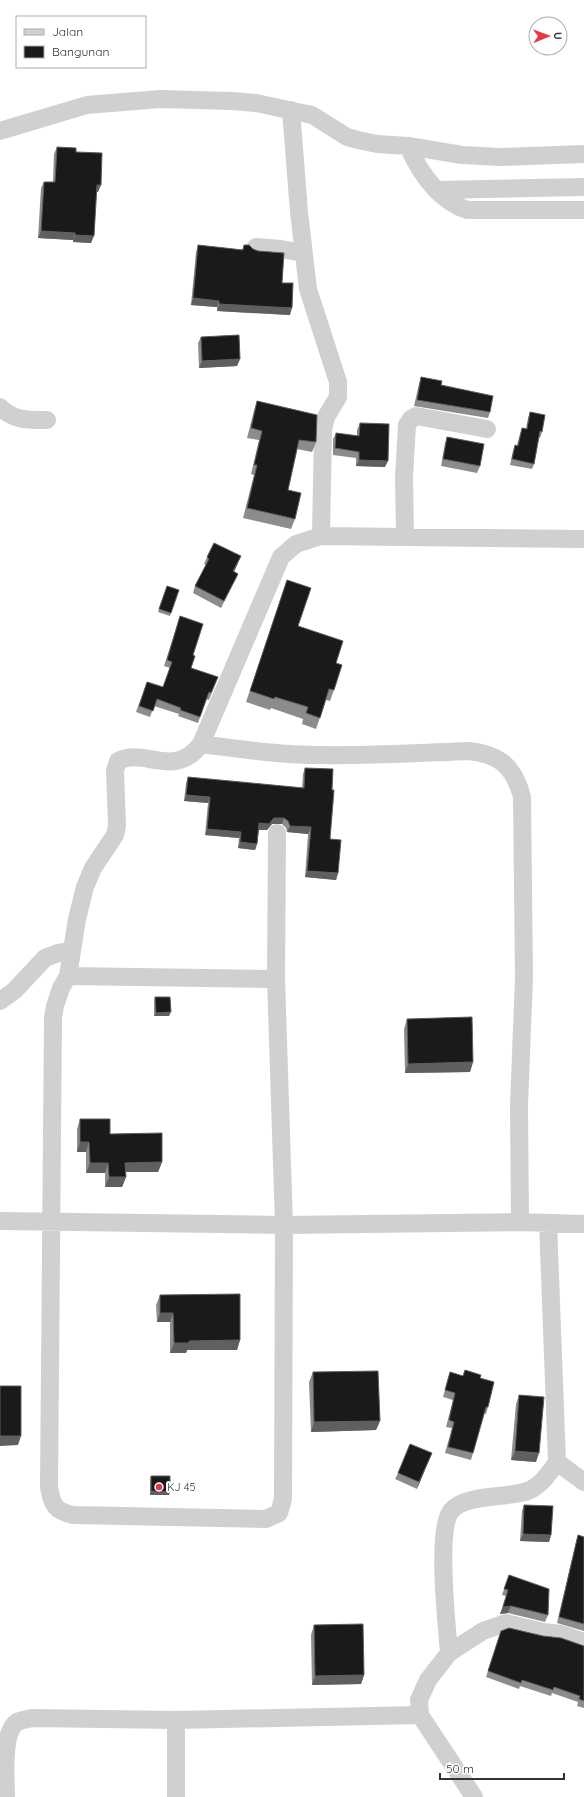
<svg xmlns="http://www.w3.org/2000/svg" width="584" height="1797" font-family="Quicksand,sans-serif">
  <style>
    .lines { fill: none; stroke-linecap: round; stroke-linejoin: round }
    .minor { stroke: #d0d0d0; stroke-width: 18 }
    .wall { fill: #8c8c8c }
    .shaded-wall { fill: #5f5f5f }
    .building { fill: #1a1a1a; stroke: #5f5f5f }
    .poi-dot { fill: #e63946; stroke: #fff; stroke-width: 1.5 }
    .labels { text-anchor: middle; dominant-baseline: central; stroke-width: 4; stroke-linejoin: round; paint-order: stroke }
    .poi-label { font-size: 11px; fill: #333; stroke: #fff; text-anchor: start }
  </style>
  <rect width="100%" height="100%" fill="#fff"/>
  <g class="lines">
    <!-- minor -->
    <path class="minor" d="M291,110L299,212L308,289L338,382V397L326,417L323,430L321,536
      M0,131L87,105L160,99L232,101L256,103L312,115L347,137L358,140L377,144L408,146C420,173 438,200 467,210H584
      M408,146L462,155L501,157L584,154
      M436,190L584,187
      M256,247L281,249L303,253
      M0,407C14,421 29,420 47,420
      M405,537L404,477L407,425L411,419L416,416L487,429
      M201,744C240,749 279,755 319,755C369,756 418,753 468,751C499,754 514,766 522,797L524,977L519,1106L520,1222
      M277,833L276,979L284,1225L283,1499L279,1513L266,1519L73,1515C55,1511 52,1505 49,1487L53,1018L55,1006L61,988L68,976L77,919L85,887L93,868L115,835L117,826L115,771L118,761C145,747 174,780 201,744L281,557L296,544L321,536L584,539
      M68,976L276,979
      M0,1001L14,991L45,958L58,953L71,951
      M0,1221L284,1225L520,1222L584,1224
      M548,1223L557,1462L584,1482
      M449,1653C447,1626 436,1530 451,1511C465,1493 511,1499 530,1490C542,1484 550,1472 557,1462
      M420,1715L419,1700L428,1680L449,1653L483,1631L506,1623L543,1632L561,1634L584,1642
      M6,1797C6,1779 1,1733 17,1722C21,1720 28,1719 32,1718L176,1720L420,1715L474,1797
      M176,1797V1720"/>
  </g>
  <!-- wall -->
  <path class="wall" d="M57,147L76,152L98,192H96L91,243L73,242V240L38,238L41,188L44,182H53L54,154Z
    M198,245L242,250L244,245L282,283L290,315L217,311V307L191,305L196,252Z
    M201,337L240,359L237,366L199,368L198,343Z
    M421,377L441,385L490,412L488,418L414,406L419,384Z
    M257,401L316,442L312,452L297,449L288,490L295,519L291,529L243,518L254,475L251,474L259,440L247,438L254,411Z
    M530,412L542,432L540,438L539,437L534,464L532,469L510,465L513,451L515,445H517L520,434L522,428L526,429L528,418Z
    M360,423L385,467L356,466V458L333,455V439L336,433L357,436V430Z
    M447,437L480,466L477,473L441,466L445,443Z
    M207,557L238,563L234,572L235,580L221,608L193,593L195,586L206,565L204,564Z
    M287,580L298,626L336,663L334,690L330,701L326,700L316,729L302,724L303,719L271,708L270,710L246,702Z
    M167,586L171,613L170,616L158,612Z
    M180,616L193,655L191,668L218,677L209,700L206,699L198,723L178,716L179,714L154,706L150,717L136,712L147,682L163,687L170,668L164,666Z
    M305,768L330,839L338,873L336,880L305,877L308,834L287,832L286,828L282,824H272L267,830H259L257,844L255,850L238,848L239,838L205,835L208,803L184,801L186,783L188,777L302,788L303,774Z
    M155,997L169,1016H154V1000Z
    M407,1019L473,1062L470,1072L405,1073L404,1029Z
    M80,1119L110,1134L162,1162L158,1172H126V1177L122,1187H105V1173H86V1152H77V1129Z
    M160,1295L240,1340L237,1350H187L186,1353H170V1322H157L156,1305Z
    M465,1370L480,1378L488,1407L486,1414L484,1413L473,1453L471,1460L445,1453L452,1428L446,1427L453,1400L443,1397L450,1372L463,1376Z
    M313,1372L380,1421L376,1430L311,1432L309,1382Z
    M519,1395L536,1462L511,1460L516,1404Z
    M432,1453L417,1489L395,1479L398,1473Z
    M151,1476L169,1495H150V1479Z
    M524,1505L551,1535L549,1542L520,1541L522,1511Z
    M578,1535L584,1537V1631L557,1623L576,1542Z
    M509,1575L548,1615L545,1622L508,1613L500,1614L506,1596L502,1595Z
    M314,1625L364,1675L361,1684L312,1685L311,1635Z
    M499,1637L584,1646V1708L577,1706L578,1702L552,1693L551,1696L520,1686L519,1689L486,1677Z"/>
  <!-- shaded-wall -->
  <path class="shaded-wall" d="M97,185H101L98,192H94Z
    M41,231L75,233L73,240L38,238Z
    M75,235L94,236L91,243L73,242Z
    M193,298L219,301L217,307L191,305Z
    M219,304L292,308L290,315L217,311Z
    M240,359L237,366L199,368L202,361Z
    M359,460L388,461L385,467L356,466Z
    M241,556L238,563L231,578L233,571Z
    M186,795L210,797L208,803L184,801Z
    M274,818H284L282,824H272L267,830H257L259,823Z
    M290,826L311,827L308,834L287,832Z
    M207,829L241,832L239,838L205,835Z
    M240,842L257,844L255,850L238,848Z
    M307,871L338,873L336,880L305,877Z
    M171,1012L169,1016H154L156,1013Z
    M473,1062L470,1072L405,1073L408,1064Z
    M80,1142H89L86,1152H77Z
    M162,1162L158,1172H122L125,1163Z
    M90,1163H108L105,1173H86Z
    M109,1177H126L122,1187H105Z
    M160,1313H173L170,1322H157Z
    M240,1340L237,1350H187L186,1353H170L174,1343L189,1341Z
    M380,1421L376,1430L311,1432L314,1422Z
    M0,1436H21L18,1445L0,1446Z
    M515,1451L539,1453L536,1462L511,1460Z
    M432,1453L429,1460L417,1489L419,1482Z
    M151,1491L170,1492L169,1495H150Z
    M523,1534L551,1535L549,1542L520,1541Z
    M511,1606L508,1613L500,1614L503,1607Z
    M364,1675L361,1684L312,1685L315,1676Z"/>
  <!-- building -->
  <path class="building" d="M57,147L76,148V152L102,153L101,185H97L94,236L75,235V233L41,231L44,182H55Z
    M198,245L243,250L244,245H249L253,249L258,251L284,253L282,283H293L292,308L219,304V301L193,298Z
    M239,335L240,359L202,361L201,337Z
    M421,377L442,381L441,385L493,396L490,412L417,400Z
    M257,401L317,415L316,442L299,440L288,490L301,493L295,519L247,508L257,465H254L262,431L251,428Z
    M530,412L545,415L542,432L540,431L534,464L512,459L515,445L518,446L522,428L527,429Z
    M360,423L389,424L388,461L359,460V452L335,448L336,433L359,436Z
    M447,437L484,444L480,466L443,459Z
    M214,543L241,556L233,571L238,574L224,601L195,586L209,559L207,557Z
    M287,580L311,588L298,626L343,641L336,663L342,665L334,690L329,689L320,718L306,713L308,707L275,697L274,699L250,691Z
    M167,586L179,590L171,613L159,609Z
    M180,616L203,624L193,655L195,656L191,668L218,677L211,693L209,692L200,717L180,710L181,708L157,699L153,711L139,706L147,682L163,687L172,662L167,660Z
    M305,768L333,769L332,790H334L330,839L341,840L338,873L307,871L311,827L290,826L288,821L284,818H274L269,824L259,823L257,844L240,842L241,832L207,829L210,797L186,795L188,777L304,788Z
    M155,997H170L171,1012L156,1013Z
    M472,1017L473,1062L408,1064L407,1019Z
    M80,1119H110V1134L162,1133V1162L125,1163L126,1177H109L108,1163H90L89,1142H80Z
    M240,1294V1340L189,1341V1343H174L173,1313H160V1295Z
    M465,1370L481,1375L480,1378L494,1382L488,1407H486L473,1453L448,1447L454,1422L449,1420L455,1393L445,1390L450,1372L463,1376Z
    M378,1371L380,1421L314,1422L313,1372Z
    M0,1386H21V1436H0Z
    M519,1395L544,1397L539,1453L515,1451Z
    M410,1444L432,1453L419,1482L398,1473Z
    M151,1476H170V1492L151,1491Z
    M524,1505L553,1506L551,1535L523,1534Z
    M578,1535L584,1537V1624L559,1617Z
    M509,1575L549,1589L548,1615L511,1606L503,1607L508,1590L504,1589Z
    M363,1624L364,1675L315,1676L314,1625Z
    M509,1628L543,1636L561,1638L584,1646V1701L579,1699L580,1696L554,1687L553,1690L522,1680L521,1683L488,1671L501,1631Z"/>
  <!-- markers -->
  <circle class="poi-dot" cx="159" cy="1487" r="4"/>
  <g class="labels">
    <!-- poi labels -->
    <g class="poi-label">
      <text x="167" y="1487">KJ 45</text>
    </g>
  </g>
  <!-- legend -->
  <rect x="16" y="16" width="130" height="52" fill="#ffffff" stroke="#adadad"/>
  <rect x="24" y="29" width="20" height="6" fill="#d0d0d0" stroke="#adadad"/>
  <text x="52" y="36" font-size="12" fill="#333333">Jalan</text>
  <rect x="24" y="46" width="20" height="12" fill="#1a1a1a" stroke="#adadad"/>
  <text x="52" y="56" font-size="12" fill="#333333">Bangunan</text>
  <!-- north arrow -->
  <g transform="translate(548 36) rotate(89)"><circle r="19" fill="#ffffff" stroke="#adadad"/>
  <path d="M0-3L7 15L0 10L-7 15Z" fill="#e63946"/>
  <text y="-6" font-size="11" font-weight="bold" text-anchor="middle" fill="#333333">U</text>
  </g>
  <!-- scale -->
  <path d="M440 1773v6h124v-6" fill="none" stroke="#333333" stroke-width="2"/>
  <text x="446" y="1773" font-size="12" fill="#333333" stroke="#ffffff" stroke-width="3" paint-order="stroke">50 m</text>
</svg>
